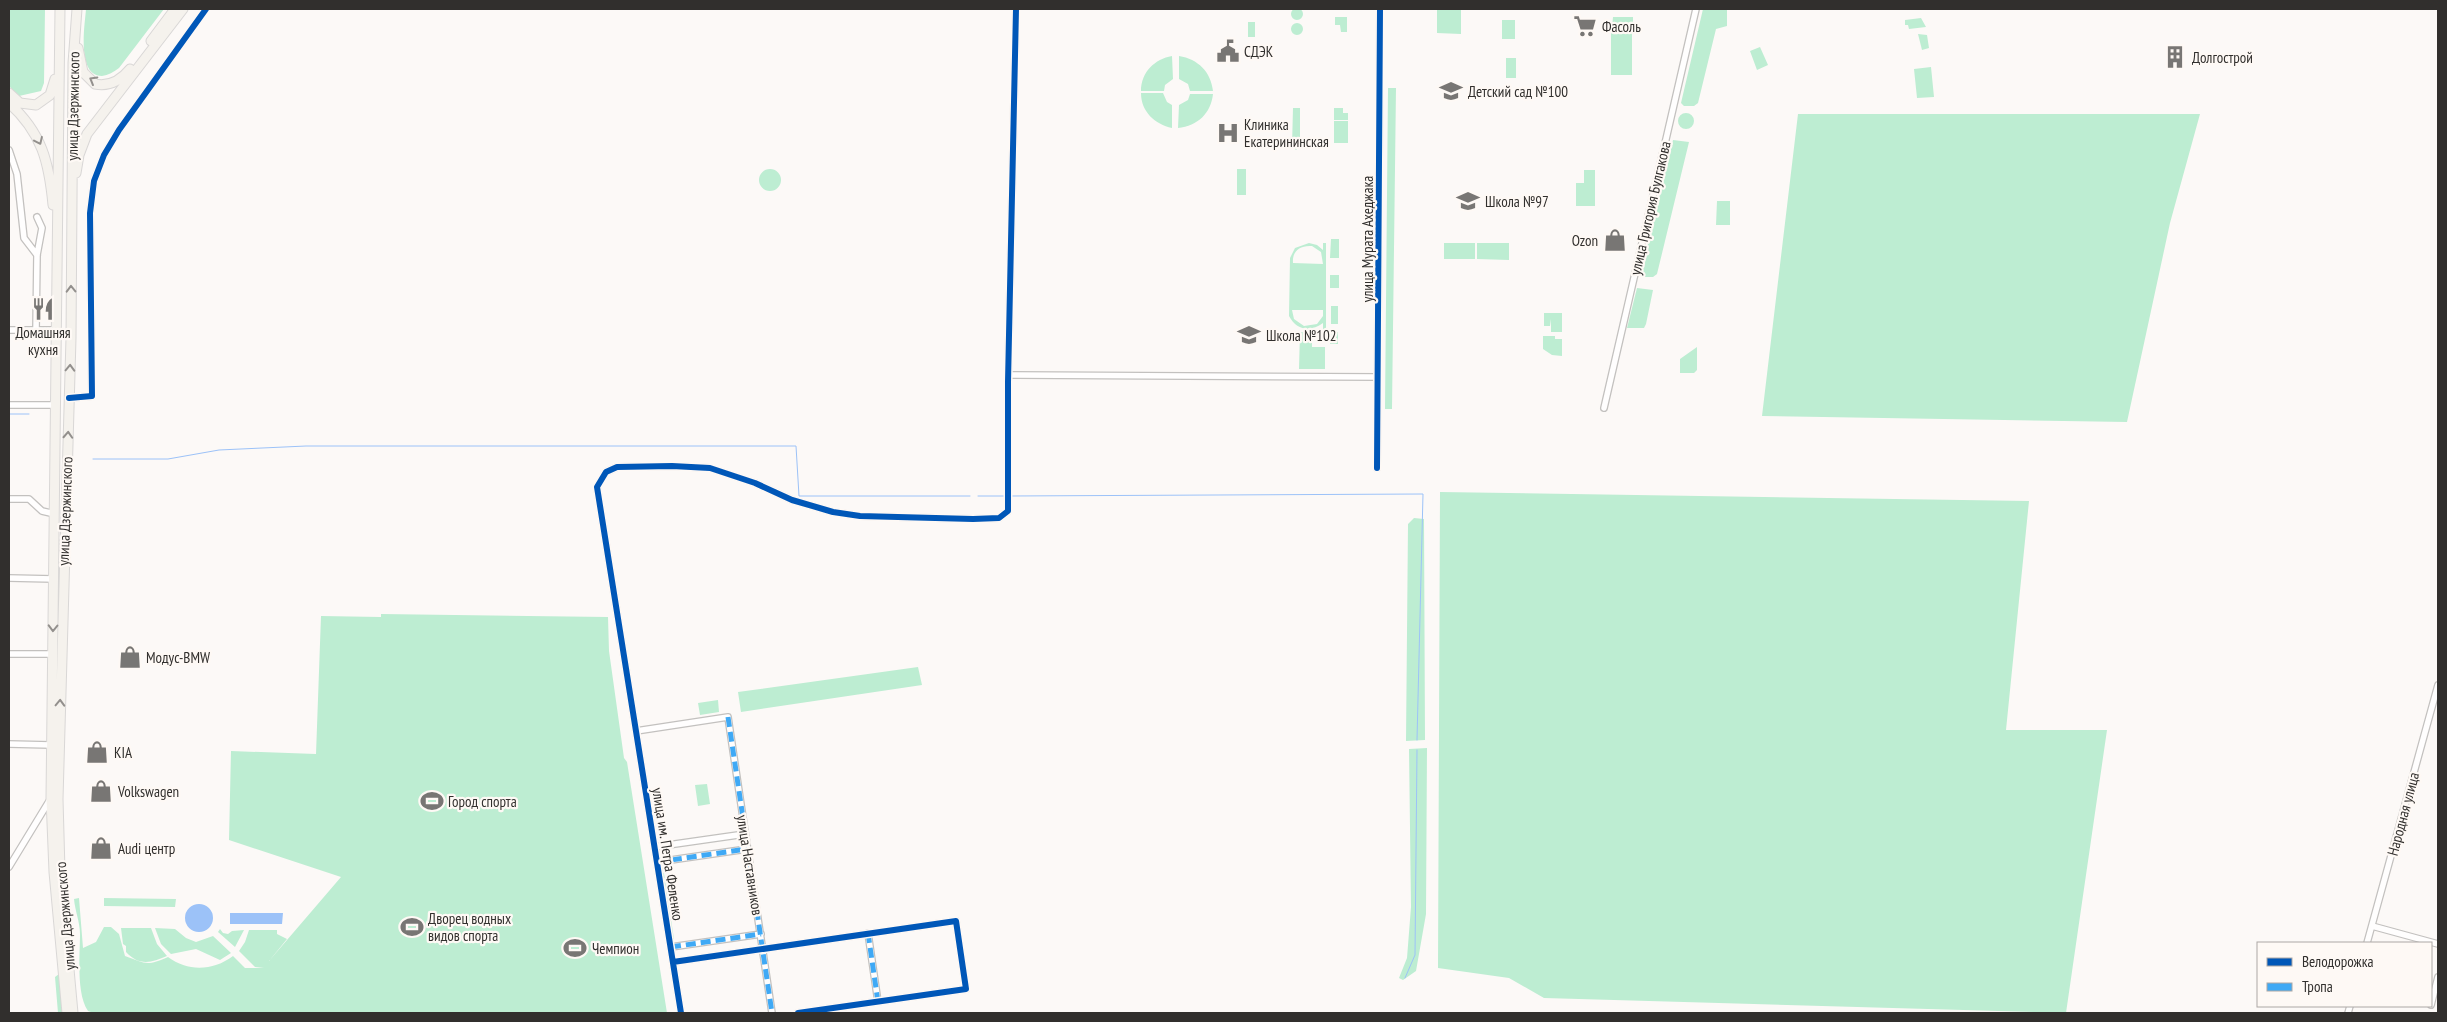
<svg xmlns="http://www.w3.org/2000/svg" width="2447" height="1022" font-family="'PT Sans Narrow',sans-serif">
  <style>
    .green { fill: #bdedd2; fill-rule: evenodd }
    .water { fill: #9cc2f8 }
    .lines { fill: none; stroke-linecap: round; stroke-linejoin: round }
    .stream { stroke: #9cc2f8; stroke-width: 1 }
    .street-casing { stroke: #c3c1bf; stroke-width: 8 }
    .primary-casing { stroke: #d9d7d6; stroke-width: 11 }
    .street { stroke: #fffefe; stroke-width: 5.5 }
    .primary { stroke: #f5f2ed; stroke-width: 9 }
    .quiet { stroke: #3fa9f5; stroke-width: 5; stroke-dasharray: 10 5; stroke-linecap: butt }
    .cycleway-casing { stroke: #fef9f5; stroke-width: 9 }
    .cycleway { stroke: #0057b8; stroke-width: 6 }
    .oneway { stroke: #93908d }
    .labels { text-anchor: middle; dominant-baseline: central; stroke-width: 4.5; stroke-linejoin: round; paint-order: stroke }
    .poi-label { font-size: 15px; fill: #312f2d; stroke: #fef9f5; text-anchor: start }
    .street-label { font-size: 15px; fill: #312f2d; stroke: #fef9f5 }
  </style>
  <rect width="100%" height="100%" fill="#fcf9f7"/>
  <!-- green -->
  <path class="green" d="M1291 14a6 6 0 1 1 12 0a6 6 0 1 1-12 0Z
    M9,9H45L44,83L41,91L19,96L9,86Z
    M86,9H164L119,68C114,72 108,75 102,76C76,76 85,24 86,9Z
    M1437,9H1461V34L1437,33Z
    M1703,9H1727V26L1716,29L1698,103L1694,106H1684L1681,103Z
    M1335,17H1347V32H1341L1340,25H1335Z
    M1613,17H1633V29L1612,28Z
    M1921,18L1926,27L1909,29L1908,25H1905V20Z
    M1502,20H1515V39H1502Z
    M1248,22H1255V37H1248Z
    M1291 29a6 6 0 1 1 12 0a6 6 0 1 1-12 0Z
    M1611,33H1632V75H1611Z
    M1918,34L1927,35L1929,48L1922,50Z
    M1760,47L1768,65L1757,70L1750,51Z
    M1172,56L1173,79L1165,85L1164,91H1141C1141,72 1155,59 1172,56Z
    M1179,56C1198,59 1211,72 1213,91H1190L1188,84L1179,79Z
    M1506,58H1516V78H1506Z
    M1931,67L1934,97L1917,98L1914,69Z
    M1388,88H1396L1392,409H1385Z
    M1141,93H1163L1167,102L1172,105V128C1155,124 1141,112 1141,93Z
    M1190,94H1213C1211,113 1198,126 1178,128L1179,105L1188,100Z
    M1293,108H1300V146L1296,150L1292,146Z
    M1334,108H1343V113H1348V120H1334Z
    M1678 121a8 8 0 1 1 16 0a8 8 0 1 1-16 0Z
    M1798,114H2200L2170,223L2127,422L1762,416Z
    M1334,121H1348V143H1334Z
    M1673,140L1689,142L1657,274L1653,277H1644L1641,273Z
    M1237,169H1246V195H1237Z
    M759 180a11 11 0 1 1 22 0a11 11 0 1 1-22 0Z
    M1584,170H1595V206H1576V183H1584Z
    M1717,201H1730V225H1716Z
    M1331,239H1339V258H1330Z
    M1309,243L1317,245L1323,250V243H1326V341H1323V323C1311,332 1297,331 1289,316L1290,258L1295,248ZM1312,246L1321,252L1323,264L1293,263C1292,251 1300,245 1312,246ZM1292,310H1323V316L1317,324L1304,326L1294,319Z
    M1444,243H1475V259H1444Z
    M1477,243H1509V260L1477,259Z
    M1330,275H1339V288H1330Z
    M1637,288L1653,290L1646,324L1644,328H1627Z
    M1331,306H1338V324H1331Z
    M1544,313H1562V332H1551V319L1550,326H1544Z
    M1300,332H1312V347H1325V369H1299Z
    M1330,332H1338V344H1330Z
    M1543,336H1555V339H1562V356L1552,355L1543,349Z
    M1697,347V370L1694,373H1680V359Z
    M1440,492L2029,501L2006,730H2107L2066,1013L1544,998L1509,978L1438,968Z
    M1414,518L1424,519L1425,740L1406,741L1408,524Z
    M381,614L608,617L609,651L624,758L627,762L667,1013H94L88,1011C76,994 80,954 80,934C80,922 75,911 74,899L79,898L83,948L96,942L104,927H111L119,934L125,956C145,963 146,967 168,957C188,972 213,971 233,956L245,968H264L255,967L239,951L245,942L249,930H277V934L287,939L269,961L341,877L229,840L231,751L316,754L321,616L381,617Z
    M918,667L922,685L741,712L738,692Z
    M718,700L719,712L700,715L698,703Z
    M1427,748L1426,914L1416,971L1403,980L1399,978L1407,958L1411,907L1409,749Z
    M707,784L710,804L698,806L695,785Z
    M661,867H663L674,939H672Z
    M104,898L176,899L175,907L104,906Z
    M121,928H151L157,944L167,956C151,963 139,966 126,952V946L123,944Z
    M155,928L175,929L186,938L196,942L213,936L231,953L220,960L196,949L171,954L161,944Z
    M220,929L223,933L228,934L232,931L244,930L235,947L218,932Z
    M59,974L63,1013H58L55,977Z"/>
  <!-- water -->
  <path class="water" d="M185 918a14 14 0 1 1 28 0a14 14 0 1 1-28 0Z
    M230,913H283L282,924H230Z"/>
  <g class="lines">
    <!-- stream -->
    <path class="stream" d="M9,414H29
      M93,459H168L219,450L306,446H796L799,496H970
      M978,496H1007
      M1011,496L1423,494L1417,740
      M1405,978L1415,955L1417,750"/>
    <defs>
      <path id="street" d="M9,150L17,174L24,238L37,255
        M9,330H56
        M36,330L37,255L42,228L37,217
        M1008,375L1378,377
        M69,398L92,396L90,213L94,181L104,155L119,130L206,9
        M9,405H56
        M1604,408L1696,9
        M1377,468L1380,9
        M9,499H29L42,511L55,514
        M9,578L54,579
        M9,654H52
        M636,731L728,717L772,1013
        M9,744L51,745
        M654,847L745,834
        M657,862L747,849
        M9,867L51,798
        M2372,926L2438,944
        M868,933L878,1002
        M2367,943L2438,685
        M671,947L761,934
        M673,962L956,921L966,989L798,1013
        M2431,1005L2438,977
        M681,1013L597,487L606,472L617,467L672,466L710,468L755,483L792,500L833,512L860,516L973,519L999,518L1008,511V382L1016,9
        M2348,1013L2350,1006"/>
      <path id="primary" d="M60,9L51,798L54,872L67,1013
        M151,41L175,9
        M78,48L83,72L95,84C110,87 121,80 130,69
        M9,93L20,103L36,105L50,95L55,79
        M9,103C42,133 49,162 53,205
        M76,173L79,155L87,134L183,9
        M73,1013L60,871L58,799L71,338L73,63L77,9"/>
    </defs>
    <!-- street casing -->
    <use href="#street" class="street-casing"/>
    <!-- primary casing -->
    <use href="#primary" class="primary-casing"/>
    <!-- street -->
    <use href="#street" class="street"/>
    <!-- primary -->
    <use href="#primary" class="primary"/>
    <!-- quiet -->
    <path class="quiet" d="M728,717L772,1013
      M657,862L747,849
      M868,933L878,1002
      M671,947L761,934"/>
    <defs>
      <path id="cycleway" d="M69,398L92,396L90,213L94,181L104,155L119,130L206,9
        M1377,468L1380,9
        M673,962L956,921L966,989L798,1013
        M681,1013L597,487L606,472L617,467L672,466L710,468L755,483L792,500L833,512L860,516L973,519L999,518L1008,511V382L1016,9"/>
    </defs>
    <!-- cycleway casing -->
    <use href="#cycleway" class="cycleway-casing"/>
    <!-- cycleway -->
    <use href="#cycleway" class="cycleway"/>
  </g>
  <!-- one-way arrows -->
  <defs><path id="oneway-chevron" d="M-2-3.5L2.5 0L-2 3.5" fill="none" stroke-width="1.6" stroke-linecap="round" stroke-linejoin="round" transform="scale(1.25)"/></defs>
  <g class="oneway">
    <use href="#oneway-chevron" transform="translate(93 80) rotate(-150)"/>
    <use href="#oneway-chevron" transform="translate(39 141) rotate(65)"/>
    <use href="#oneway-chevron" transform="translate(71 289) rotate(-91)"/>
    <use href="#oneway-chevron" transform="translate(70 368) rotate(-88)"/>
    <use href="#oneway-chevron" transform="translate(68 435) rotate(-87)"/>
    <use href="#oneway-chevron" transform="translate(53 628) rotate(91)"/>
    <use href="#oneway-chevron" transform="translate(60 703) rotate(-88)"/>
  </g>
  <!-- icons -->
  <defs>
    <symbol id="supermarket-bare" viewBox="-9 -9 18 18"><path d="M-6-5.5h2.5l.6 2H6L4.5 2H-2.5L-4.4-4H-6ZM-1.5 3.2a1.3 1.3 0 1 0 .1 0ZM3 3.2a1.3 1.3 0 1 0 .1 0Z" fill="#787674" stroke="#fef9f5" stroke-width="2.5" paint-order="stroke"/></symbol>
    <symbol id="civic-bare" viewBox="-9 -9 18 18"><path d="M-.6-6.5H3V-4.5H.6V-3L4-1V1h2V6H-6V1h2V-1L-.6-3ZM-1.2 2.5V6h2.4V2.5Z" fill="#787674" stroke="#fef9f5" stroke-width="2.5" paint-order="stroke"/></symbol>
    <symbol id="building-bare" viewBox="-9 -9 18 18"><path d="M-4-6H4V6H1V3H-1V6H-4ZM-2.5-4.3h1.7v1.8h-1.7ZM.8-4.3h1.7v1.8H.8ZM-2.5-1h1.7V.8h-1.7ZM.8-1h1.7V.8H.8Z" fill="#787674" stroke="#fef9f5" stroke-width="2.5" paint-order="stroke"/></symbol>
    <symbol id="school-bare" viewBox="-9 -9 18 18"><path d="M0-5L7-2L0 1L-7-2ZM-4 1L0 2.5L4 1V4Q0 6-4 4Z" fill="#787674" stroke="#fef9f5" stroke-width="2.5" paint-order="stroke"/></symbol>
    <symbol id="hospital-bare" viewBox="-9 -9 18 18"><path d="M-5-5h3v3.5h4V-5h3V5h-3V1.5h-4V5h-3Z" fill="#787674" stroke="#fef9f5" stroke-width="2.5" paint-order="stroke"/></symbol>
    <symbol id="shop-bare" viewBox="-9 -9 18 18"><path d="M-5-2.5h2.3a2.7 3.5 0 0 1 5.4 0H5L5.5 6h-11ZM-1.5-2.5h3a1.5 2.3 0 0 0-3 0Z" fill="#787674" stroke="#fef9f5" stroke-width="2.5" paint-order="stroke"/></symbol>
    <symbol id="restaurant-bare" viewBox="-9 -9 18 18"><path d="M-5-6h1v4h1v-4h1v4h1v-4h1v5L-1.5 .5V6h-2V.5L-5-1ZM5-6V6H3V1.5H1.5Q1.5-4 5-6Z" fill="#787674" stroke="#fef9f5" stroke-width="2.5" paint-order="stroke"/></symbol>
    <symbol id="stadium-bare" viewBox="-9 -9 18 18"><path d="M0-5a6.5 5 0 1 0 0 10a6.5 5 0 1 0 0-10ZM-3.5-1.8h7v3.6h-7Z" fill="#787674" stroke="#fef9f5" stroke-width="2.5" paint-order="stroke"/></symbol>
  </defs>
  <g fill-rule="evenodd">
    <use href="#supermarket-bare" x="1569" y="10" width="32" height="32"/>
    <use href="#civic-bare" x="1212" y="35" width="32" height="32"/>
    <use href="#building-bare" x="2159" y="41" width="32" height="32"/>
    <use href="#school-bare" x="1435" y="75" width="32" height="32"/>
    <use href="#hospital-bare" x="1212" y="117" width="32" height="32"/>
    <use href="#school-bare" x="1452" y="185" width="32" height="32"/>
    <use href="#shop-bare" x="1599" y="224" width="32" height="32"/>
    <use href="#restaurant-bare" x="27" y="293" width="32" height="32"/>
    <use href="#school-bare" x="1233" y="319" width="32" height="32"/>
    <use href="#shop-bare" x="114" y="641" width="32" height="32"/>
    <use href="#shop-bare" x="81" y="736" width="32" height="32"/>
    <use href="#shop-bare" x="85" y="775" width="32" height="32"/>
    <use href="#stadium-bare" x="416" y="785" width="32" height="32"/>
    <use href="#shop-bare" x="85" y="832" width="32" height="32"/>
    <use href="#stadium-bare" x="396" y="911" width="32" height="32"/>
    <use href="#stadium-bare" x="559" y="932" width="32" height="32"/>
  </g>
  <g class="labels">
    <!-- poi labels -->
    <g class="poi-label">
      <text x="1602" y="26">Фасоль</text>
      <text x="1244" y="51">СДЭК</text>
      <text x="2192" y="57">Долгострой</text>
      <text x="1468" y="91">Детский сад №100</text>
      <text x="1244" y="124">Клиника<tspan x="1244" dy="17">Екатерининская</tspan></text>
      <text x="1485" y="201">Школа №97</text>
      <text x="1598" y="240" text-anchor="end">Ozon</text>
      <text x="43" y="332" text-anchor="middle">Домашняя<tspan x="43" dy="17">кухня</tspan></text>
      <text x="1266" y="335">Школа №102</text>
      <text x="146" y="657">Модус-BMW</text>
      <text x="114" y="752">KIA</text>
      <text x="118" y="791">Volkswagen</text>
      <text x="448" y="801">Город спорта</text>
      <text x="118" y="848">Audi центр</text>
      <text x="428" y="918">Дворец водных<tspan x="428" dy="17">видов спорта</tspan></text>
      <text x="592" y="948">Чемпион</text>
    </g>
    <!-- street labels -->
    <g class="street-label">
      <text transform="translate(73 106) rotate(-89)">улица Дзержинского</text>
      <text transform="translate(1650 208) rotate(-77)">улица Григория Булгакова</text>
      <text transform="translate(1367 239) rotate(-90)">улица Мурата Ахеджака</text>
      <text transform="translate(65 511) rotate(-88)">улица Дзержинского</text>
      <text transform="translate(2403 814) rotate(-75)">Народная улица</text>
      <text transform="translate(668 854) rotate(81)">улица им. Петра Феленко</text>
      <text transform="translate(750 865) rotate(81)">улица Наставников</text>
      <text transform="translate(65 916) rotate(-95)">улица Дзержинского</text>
    </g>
  </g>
  <!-- border -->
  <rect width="2447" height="1022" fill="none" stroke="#312f2d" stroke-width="20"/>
  <!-- legend -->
  <rect x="2257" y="942" width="175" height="65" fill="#fef9f5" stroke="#aca8a5"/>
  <rect x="2267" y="958" width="25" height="8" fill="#0057b8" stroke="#aca8a5"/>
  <text x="2302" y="967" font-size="15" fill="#312f2d">Велодорожка</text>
  <rect x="2267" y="983" width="25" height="8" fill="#3fa9f5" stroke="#aca8a5"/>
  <text x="2302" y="992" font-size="15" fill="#312f2d">Тропа</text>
</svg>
